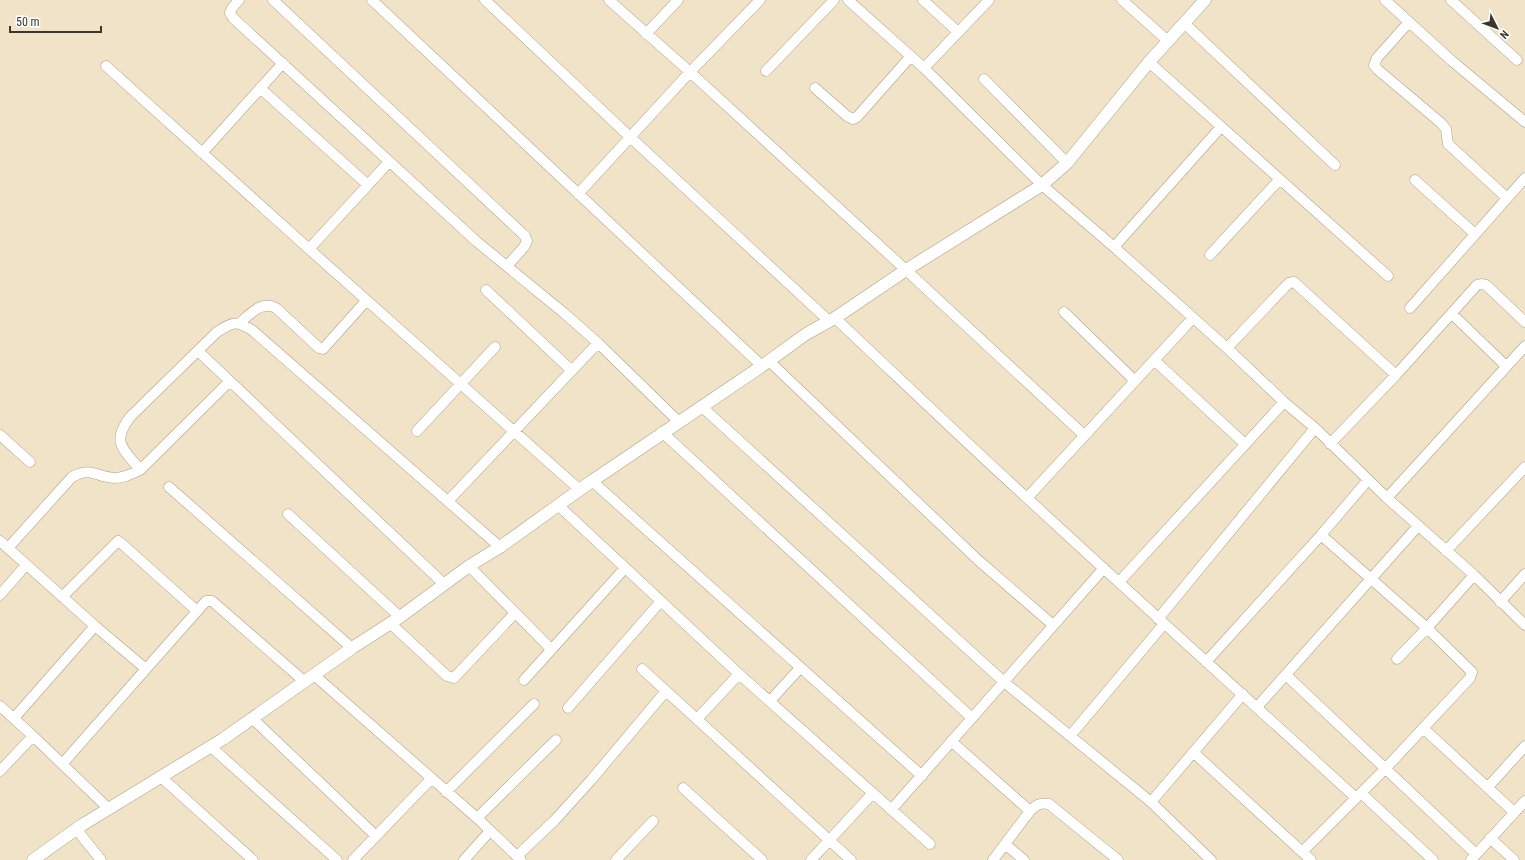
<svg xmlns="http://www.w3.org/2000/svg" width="1525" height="860" font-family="'Roboto Condensed',sans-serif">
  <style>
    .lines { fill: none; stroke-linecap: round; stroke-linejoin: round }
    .minor-casing { stroke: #aba086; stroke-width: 11 }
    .tertiary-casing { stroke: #aba086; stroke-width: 13 }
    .minor { stroke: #fff; stroke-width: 10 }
    .tertiary { stroke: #fff; stroke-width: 12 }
  </style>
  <rect width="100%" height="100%" fill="#f0e3c8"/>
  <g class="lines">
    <defs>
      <path id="minor" d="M239,0L232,8L230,13L233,18L476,241L564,313L598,343L679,422
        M273,0L525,236L527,241L524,247L507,266
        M372,0L762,366
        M485,0L630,137L829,321
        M609,0L690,72L906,270L1084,435
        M848,0L924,68L1042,185L1114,247L1227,348L1284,402L1315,428L1387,498L1474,575L1525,625
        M923,0L958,32
        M1122,0L1168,41
        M1385,0L1452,61L1525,122
        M1451,0L1517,60
        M1409,22L1377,58L1374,65L1377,69L1441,123L1446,129L1448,144L1507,198
        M1184,23L1335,165
        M646,34L678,0
        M1149,62L1388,276
        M106,66L309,249L580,490
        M924,68L989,0
        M766,71L834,0
        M984,79L1067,163
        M260,88L368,185
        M815,88L847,116L853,119L857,117L911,56
        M202,153L283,63
        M1415,180L1475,234
        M578,194L690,72L760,0
        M1114,247L1221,127
        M309,249L389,162
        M1210,255L1279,180
        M486,290L571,370
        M1410,308L1525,178
        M1064,312L1135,381
        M1452,314L1506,366
        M835,318C899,378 962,439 1027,498C1136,599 1247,698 1356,798
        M240,323C250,314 262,300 276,308L319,348L323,349L366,301
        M1227,348L1284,288L1289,283L1294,282L1396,375
        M198,351L444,584
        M1154,360L1245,444
        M769,361L978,560L1053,625
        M701,406L1004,682L1151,802L1211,860
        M417,431L495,347
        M662,432L972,718
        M0,435L30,462
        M1330,444L1396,375L1477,285L1481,284L1486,285L1525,322
        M140,470C123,448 111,443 130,417L217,332C233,322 235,320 252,330L500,547
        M592,481L922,776
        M169,487L352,648
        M1027,498L1193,318
        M1387,498L1525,346
        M448,501L598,343
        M558,505L739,674L930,844
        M288,514L400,617
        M0,541L95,626L146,669
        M8,548L72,477C92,466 95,477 114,478C124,478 131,474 140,470L230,381
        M1446,551L1525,467
        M469,566L551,649
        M1119,582L1284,402
        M0,595L26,565
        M62,597L118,541L121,543L197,611
        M1500,602L1525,574
        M1158,619L1315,428
        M390,623L447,676L454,678L515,613
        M1397,659L1427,628L1474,575
        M1206,662L1321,535L1368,480
        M642,669L851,860
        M314,675L477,818L521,860
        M1286,675L1476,854
        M524,680L625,568
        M770,701L800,668
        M0,706L33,736L109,809
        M1257,707L1418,526
        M568,708L661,601
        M14,718L95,626
        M252,718L376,836
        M697,719L739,674
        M1423,728L1514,812
        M1070,736L1164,624
        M951,741L1030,811C1036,805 1040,802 1049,804L1118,860
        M210,746L337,860
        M1193,752L1311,860
        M63,763L206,601H212L304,681
        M0,771L33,736
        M161,777L253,860
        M1488,787L1525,746
        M683,788L762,860
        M446,792L534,704
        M1361,793L1433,860
        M1151,802L1243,694
        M891,810L1104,568
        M477,818L556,740
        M76,829L101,860
        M1490,838L1514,860
        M1005,844L1024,860
        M1302,852L1385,769L1470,678L1472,672L1427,628L1321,535
        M517,856L555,820L592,779L666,691
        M353,860L431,779
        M464,860L490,831
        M616,860L653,821
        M811,860L873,793
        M993,860L1030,811
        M1471,860L1525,801"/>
      <path id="tertiary" d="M33,860L82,825L223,739L352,648L400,617L469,566L500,547L592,481L762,366L806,334L835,318L906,270L1042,185L1067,163L1149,62L1205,0"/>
    </defs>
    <!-- minor casing -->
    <use href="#minor" class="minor-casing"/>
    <!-- tertiary casing -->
    <use href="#tertiary" class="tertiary-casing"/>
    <!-- minor -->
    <use href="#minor" class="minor"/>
    <!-- tertiary -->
    <use href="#tertiary" class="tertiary"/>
  </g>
  <!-- north arrow -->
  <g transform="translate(1497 28) rotate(132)" stroke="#ffffff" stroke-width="3" paint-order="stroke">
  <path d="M0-3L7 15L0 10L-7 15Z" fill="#3b362c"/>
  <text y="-6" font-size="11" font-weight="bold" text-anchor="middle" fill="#3b362c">N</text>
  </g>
  <!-- scale -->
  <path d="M10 26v6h91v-6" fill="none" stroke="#3b362c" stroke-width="2"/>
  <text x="16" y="26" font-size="12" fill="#3b362c" stroke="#ffffff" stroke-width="3" paint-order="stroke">50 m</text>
</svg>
